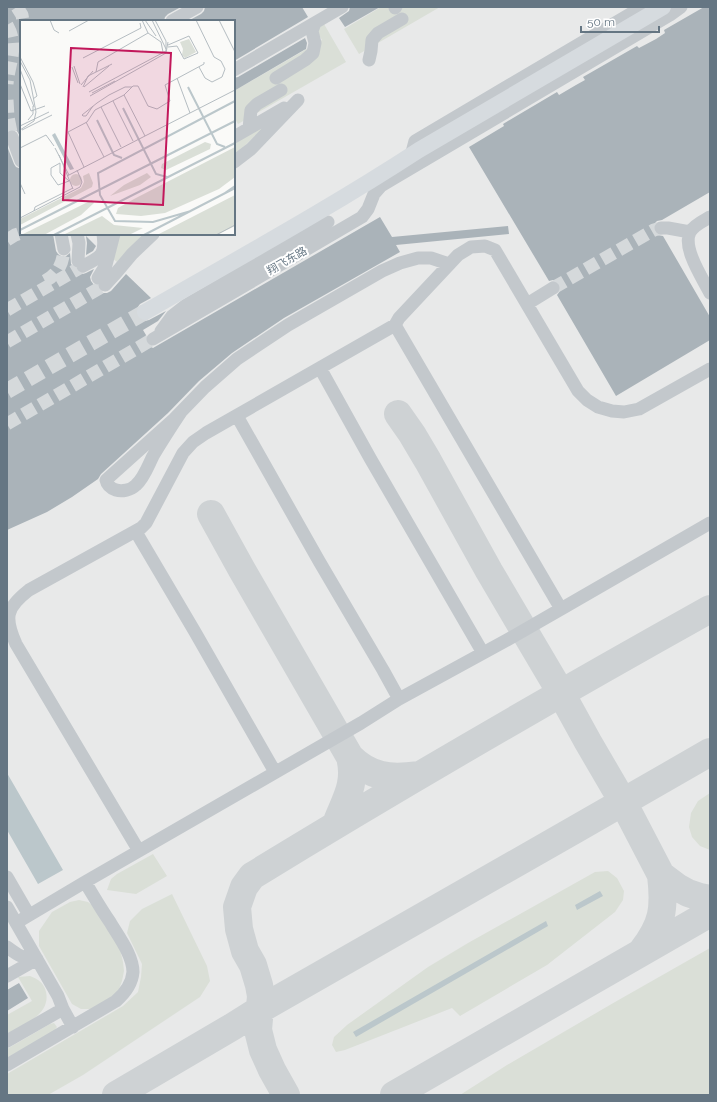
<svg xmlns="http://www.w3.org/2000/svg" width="717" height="1102" font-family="Raleway,'Noto Sans SC',sans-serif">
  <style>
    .built { fill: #e8e9e9; fill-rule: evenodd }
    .green { fill: #dadfd7 }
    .water { fill: #bbc7cb }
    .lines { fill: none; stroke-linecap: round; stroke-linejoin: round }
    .taxiway { stroke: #ced2d4; stroke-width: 28 }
    .building { fill: #aab3b9 }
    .minor-tunnel { stroke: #d5d9db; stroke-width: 13; stroke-dasharray: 13 6; stroke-linecap: butt }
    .major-tunnel { stroke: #d5d9db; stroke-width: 16; stroke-dasharray: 16 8; stroke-linecap: butt }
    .minor { stroke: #c3c8cc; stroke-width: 13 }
    .major { stroke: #d6dbdf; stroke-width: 16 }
    .labels { text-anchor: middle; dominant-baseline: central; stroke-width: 4; stroke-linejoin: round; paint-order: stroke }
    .street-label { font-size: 11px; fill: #657683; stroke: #fff }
    .inset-river { fill: none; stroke: #bbc7cb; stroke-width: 2 }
    .inset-road { fill: none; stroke: #b5bdc2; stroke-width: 1 }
    .view { fill: #c2185b; fill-opacity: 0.15; stroke: #c2185b; stroke-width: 2 }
    .inset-edge { fill: none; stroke: #657683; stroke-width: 2 }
  </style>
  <rect width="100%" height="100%" fill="#fafaf8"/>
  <!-- built -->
  <path class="built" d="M7,7H710V1095H7ZM21,21H234V234H21Z"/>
  <!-- green -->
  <path class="green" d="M381,7H440L359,54L344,29Z
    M324,24L346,62L238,124L234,117V91L322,40L317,32L321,26Z
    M267,124L234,156V143Z
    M118,234H144L117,262L112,258Z
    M710,793V850L700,846L692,837L689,827L691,813L698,801Z
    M153,854L167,876L136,894L107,890L111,879L117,874Z
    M608,871L617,878L624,891L623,900L615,912L547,965L460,1016L452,1008L345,1050L336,1052L332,1045L334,1037L347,1025L428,967L468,943L595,872Z
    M172,894L207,966L210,981L200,997L83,1075L48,1095H7V1074L123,1006L138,992L141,977L142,964L127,933L130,921L142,909Z
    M79,900L88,902L96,908L120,949L123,962L124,971L122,981L119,989L112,997L91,1009H81L72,1004L39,946V931L52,912L70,902Z
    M710,948V1095H460L507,1065L615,1002Z
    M30,976C38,979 44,983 46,992C51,1015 23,1025 7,1035V1015L32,1001L18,977Z
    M54,1023L57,1027L54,1031L7,1058V1049L50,1024Z"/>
  <!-- water -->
  <path class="water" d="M7,773L63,870L38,884L7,830Z
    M600,891L603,896L577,910L575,905Z
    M546,921L548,926L356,1037L353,1032Z"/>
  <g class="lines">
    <!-- taxiway -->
    <path class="taxiway" d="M398,414L412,434L428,461L489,571L561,693L588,742L623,802L661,875L677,887L688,893L700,897L710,899
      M211,514L242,570L350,757C370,777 390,779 418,775
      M336,824C345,800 357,784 350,757
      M642,951C663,924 665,908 661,875
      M116,1095L232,1027L259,1010L576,829L710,752
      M286,1095L272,1070L263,1050L258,1030L261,996L259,985L253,965L245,951L239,929L237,907L244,887L252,876C402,784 556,695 710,609
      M394,1095L710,913"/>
  </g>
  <!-- building -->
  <path class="building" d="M7,7H181L168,14L165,17L164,21H21V138L17,131L13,129L7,131Z
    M205,7H302L308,17L234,61V21H188L201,14L204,11Z
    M350,7H380L345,27L339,18L349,11Z
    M704,7H710V192L662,220L657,221L654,224L653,228L654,232L657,235L663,236L710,317V340L616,396L557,295L560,291L561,288L560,284L556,281L553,280L549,281L469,147L504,126L503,124L557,92L559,95L576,85L585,80L583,77L637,46L639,48L656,39L665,33L664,30Z
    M305,38L307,43L306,49L304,50L234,91V78L238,77Z
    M7,146L14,164L16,167L21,169V234H53L56,251L58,254L61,256L65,257L70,253L71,264L79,273L83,274L86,273L94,269L90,277L91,281L94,285L97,286L99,291L103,293H107L111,291L126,274L151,298L140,304L137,308L136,312L137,316L140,320L145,321L149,320L166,311L158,321L143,330L146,335L145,339L146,343L149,346L153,348L380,217L392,237L508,226L509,234L396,245L400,252L284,318L232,353L199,381L168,413L101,474L98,479L72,497L47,512L7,530Z
    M86,236L96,246L93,251L86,255L87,243Z
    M19,983L28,998L7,1011V990Z"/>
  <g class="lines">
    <!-- minor-tunnel -->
    <path class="minor-tunnel" d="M17,7L22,15L23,21
      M7,25C19,46 9,62 7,84
      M7,100L8,117L12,137
      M7,240L15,235L21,233
      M45,281C58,274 63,264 64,249
      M553,288L654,230L661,228
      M7,310L83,266
      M7,342L105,285
      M7,424L153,339"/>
    <!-- major-tunnel -->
    <path class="major-tunnel" d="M7,391L145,312"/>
    <!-- minor -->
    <path class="minor" d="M395,8L396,7
      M172,21L197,7
      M369,60L371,51L372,40L378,33L402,19
      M234,70L342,7
      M276,78L305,60L313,53L315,43L312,31L315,23
      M249,128L251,110L257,104L281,90
      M12,137L21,161
      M234,137L284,108
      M410,160L415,141L642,7
      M234,162L251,149L298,100
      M710,217C703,221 694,225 690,232C682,248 703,279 710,293
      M661,228H668L690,232
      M61,234L64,249
      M77,234L79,243L78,261
      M83,266C101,257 106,255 103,234
      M98,278L106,265L114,234
      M105,285L116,273L132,254L153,234
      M527,304L553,288
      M161,331L172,316L186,305L328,222
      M153,339L362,217L368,209L374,194L381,186L391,180L670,15L681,7
      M320,368L370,458L483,653
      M181,412C171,427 162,441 153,456C148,466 144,478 136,485C131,490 122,492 116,490C110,488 107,485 106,480L174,419L205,387L237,359L288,325L382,271L400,263L418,258H431L449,264
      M237,416L319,561L383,670L399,699
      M136,532L195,632L275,772
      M561,609L710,523
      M139,851L16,644C4,617 6,608 29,590L141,528L146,523L183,453L193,442L206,433L395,325
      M7,877L29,915
      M7,907L58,996L63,1009L73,1027
      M16,923L85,882L361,723L399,699L507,640L561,609L395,325L399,318L458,255L471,247L485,246L495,250L578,391L587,400L598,407L612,411L624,412L639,409L710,369
      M7,947C19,956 22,958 37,959
      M7,976L37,959
      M7,1041L63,1009
      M7,1065L116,1001C124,994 132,984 133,972C133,955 118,936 110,922C101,909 93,895 85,882"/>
    <!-- major -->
    <path class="major" d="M145,312C237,259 330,208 419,150L663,7"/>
  </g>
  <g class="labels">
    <!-- street labels -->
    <g class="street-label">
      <text transform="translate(287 261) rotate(-30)">翔飞东路</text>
    </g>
  </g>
  <!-- overview -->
  <g transform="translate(20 20)">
    <rect width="215" height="215" fill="#fafaf8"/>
    <path d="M169,19L176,32L165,38L162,35L163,29L160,22ZM185,122L191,124L190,129L146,150L141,148L142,144ZM215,127V157L199,169L145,193L121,196L96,194L98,188L114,179ZM69,153L73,163L72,167L0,205V199L61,168L64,162L63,156ZM127,153L131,157L120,165L90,176L104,165ZM50 160a6 6 0 1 1 12 0a6 6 0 1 1-12 0ZM215,175V206L197,215H137ZM72,180L74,183L61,195L24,215H1ZM82,196L94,205L123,208L109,215H43Z" fill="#dadfd7"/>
    <path d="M35,113L54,149L50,150L32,115Z" fill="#bbc7cb"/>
    <path class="inset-river" d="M168,67L197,124L205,127M103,88L136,154L147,157M77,100L94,135L102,138M202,175L215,166M171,191L133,202L95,201L80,175L78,153L215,81M0,210L215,101M34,215L215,123M124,215L215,168"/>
    <path class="inset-road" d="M30,0L34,10L39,13M122,0L128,13L141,22L143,32M125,0L136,16M132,0L146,29M176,0L194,37L201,41L205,49L202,57L192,62L185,58L179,47M199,0L215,32M49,11L69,0M148,25L169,16L178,33L164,39L157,26L148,27M0,37L13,62L17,76L13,79M63,38L121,8L120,3M0,41L10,60L16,92L14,101L0,110M54,46L60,64M52,47L58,63M0,49L14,87M76,52L78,42L128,13M157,58L170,93M0,64L11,91L25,86M61,65L73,51M63,67L68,56L92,44M64,67L89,46M69,72L146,31V21L135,0M72,73L95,61M70,76L146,33L148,22M93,81L113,121M73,86L66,96H63L62,95L77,83L89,75L105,67H112M81,87L101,127M8,100L13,94V86M66,102L84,137M0,106L29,92M2,110L32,95M125,116L215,70M0,128L26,115L34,126M35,128L49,155M39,135L53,169M40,143L31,148V155L38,165L49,161M40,143V153L49,161M64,147L48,112L67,102L75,90L104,75M47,156L125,116L104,75L113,66H118L128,86L137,89L150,81L145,65L184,44V42M0,163L5,174M14,191L15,187L53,168M0,198L60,167L62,162L57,150M196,215L215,205"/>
    <path class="view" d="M51,28L151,33L143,185L43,180Z"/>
    <rect width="215" height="215" class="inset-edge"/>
  </g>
  <!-- border -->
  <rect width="717" height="1102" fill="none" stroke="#657683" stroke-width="16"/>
  <!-- scale -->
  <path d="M581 26v6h78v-6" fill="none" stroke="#657683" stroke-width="2"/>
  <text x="587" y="26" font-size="12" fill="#657683" stroke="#ffffff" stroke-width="3" paint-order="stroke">50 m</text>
</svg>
